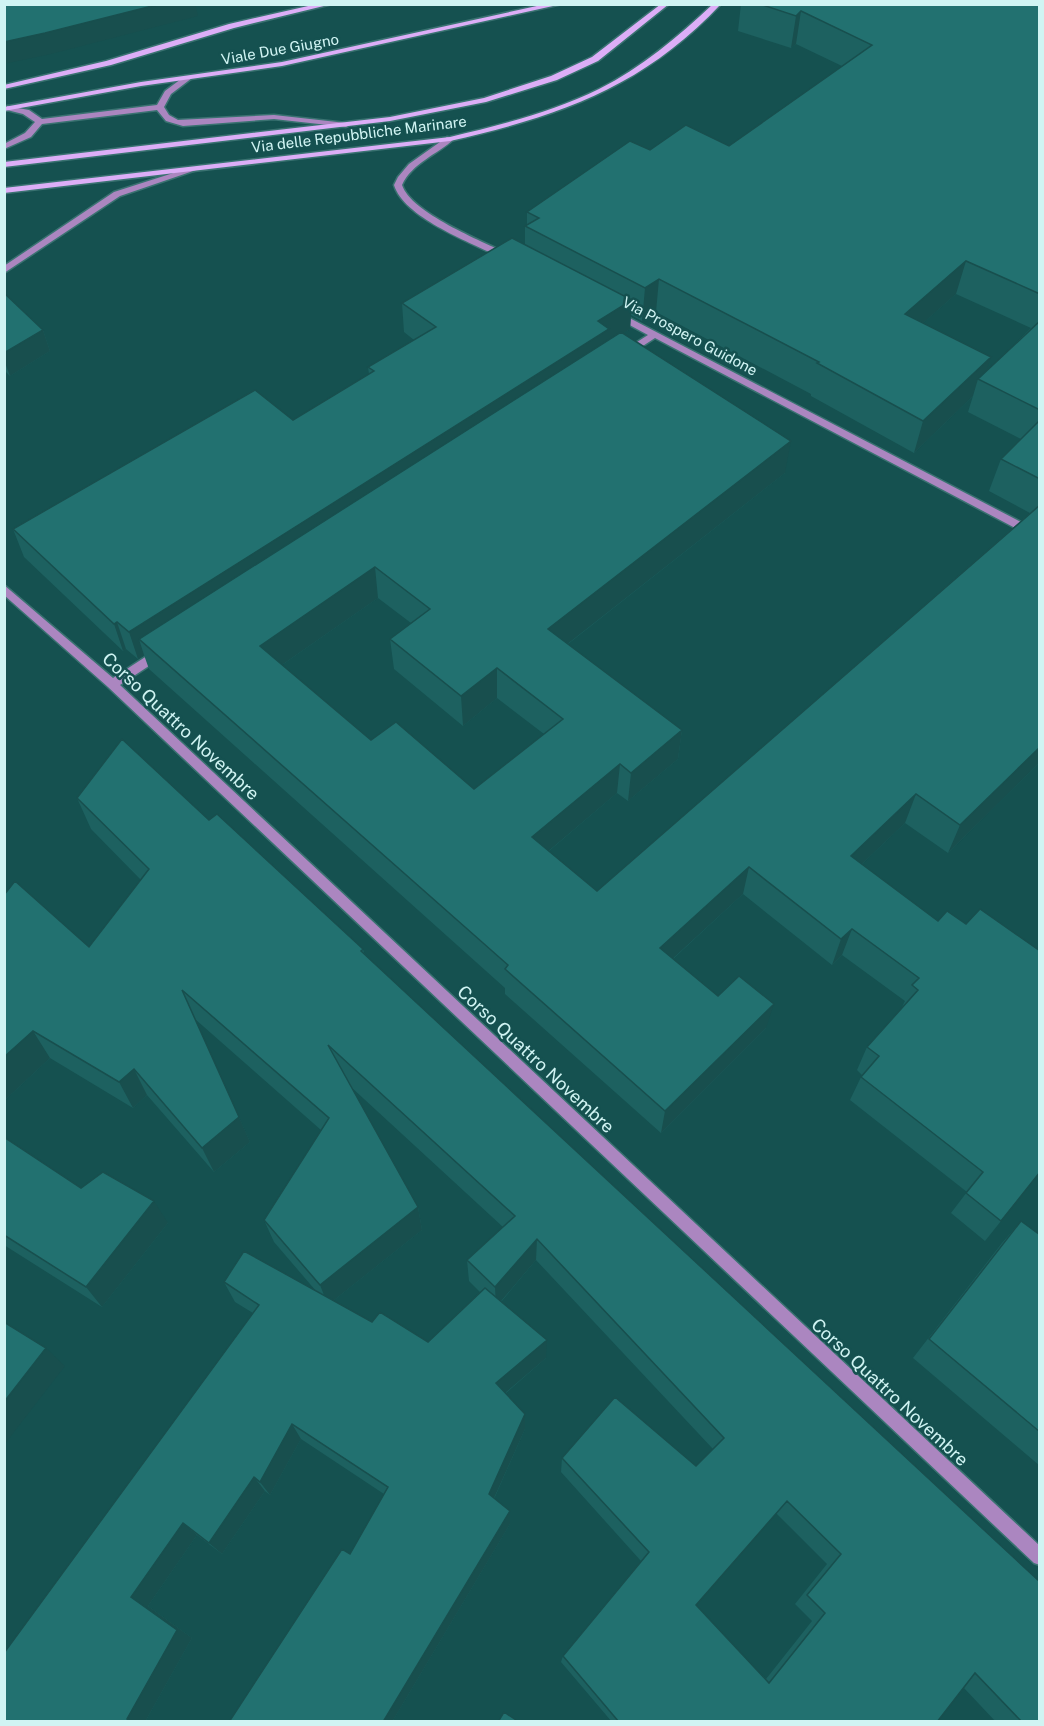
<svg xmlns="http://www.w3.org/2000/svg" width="1044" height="1726" font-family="'Public Sans',sans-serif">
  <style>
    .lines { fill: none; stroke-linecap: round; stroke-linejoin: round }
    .lane-casing { stroke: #3a7271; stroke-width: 3 }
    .street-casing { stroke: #3a7271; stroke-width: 3 }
    .secondary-casing { stroke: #3a7271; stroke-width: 3 }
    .lane { fill: #ab86c0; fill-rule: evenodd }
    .street { fill: #ab86c0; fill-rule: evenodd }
    .secondary { fill: #dcaef7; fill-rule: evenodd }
    .wall { fill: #1d6160; fill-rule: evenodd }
    .shaded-wall { fill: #184f4e }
    .building { fill: #227170; stroke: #184f4e; stroke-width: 1.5; fill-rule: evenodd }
    .labels { text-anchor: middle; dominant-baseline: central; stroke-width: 5; stroke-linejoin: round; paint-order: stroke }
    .far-street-label { font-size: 15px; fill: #d0f4f3; stroke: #155150 }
    .street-label { font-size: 18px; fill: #d0f4f3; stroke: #155150 }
  </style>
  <rect width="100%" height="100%" fill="#155150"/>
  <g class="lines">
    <defs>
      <path id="lane" d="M185,76L192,78L171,94L164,107L169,115L178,120L274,115L346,123L350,125L346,127L274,119L183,126L166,121L157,110L42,124L31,137L4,149V144L25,133L35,122L23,114L7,110V106L29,110L42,119L157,105L165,91Z"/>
      <path id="street" d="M447,137L454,139C438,154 412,163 402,185C411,213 482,241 508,254V258H502C472,243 404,218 394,185L398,177L409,164Z
        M192,167L199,169L120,196L4,273V266L114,192Z
        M616,311L1040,532V541L655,338L629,355H623V351L648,335L613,316V312Z
        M4,585L113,678L156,650H164L165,653L164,656L120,685L1040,1546V1565L1034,1563L108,687L4,595Z"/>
      <path id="secondary" d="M317,4H332L234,28L111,65L4,89V85L106,61L229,24Z
        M546,4H562L282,66L141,86L4,111V107L141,82L282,62Z
        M661,4H669L598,61L557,80L486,102L390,121L4,167V162L390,117L484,98L551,76L592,57Z
        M713,4H721C642,88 559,116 450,141L4,193V188L450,137C501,125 552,112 599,89C641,68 678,37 713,4Z"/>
    </defs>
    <!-- lane casing -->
    <use href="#lane" class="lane-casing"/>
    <!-- street casing -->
    <use href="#street" class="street-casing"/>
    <!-- secondary casing -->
    <use href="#secondary" class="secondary-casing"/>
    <!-- lane -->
    <use href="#lane" class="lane"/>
    <!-- street -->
    <use href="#street" class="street"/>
    <!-- secondary -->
    <use href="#secondary" class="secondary"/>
  </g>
  <!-- wall -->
  <path class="wall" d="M741,4H1040V762L948,853L905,823L862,864L938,921L1001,1221L985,1241L951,1213L967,1192L850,1100L862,1075L857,1070L867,1047L901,1009L905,1001L842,955L832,965L743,894L673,959L718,996L766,1028L661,1133L505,994V988L149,669L144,655L138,659L126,649L123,651L24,557L13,529L293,420L369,374L368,367L414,340L404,332L402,303L525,244V226L527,225V212L650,150L729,146L842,66L796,44L791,48L738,31ZM956,294L1031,328L986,372L923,323ZM656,312L811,394V396L914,453L973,396L968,412L1021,439L1001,459L989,491L1030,513L597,891L549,851L617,793L628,801L678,759L682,730L568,644L785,473L623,333L630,329L631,315L642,321ZM378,598L411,623L390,639L394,669L463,726L497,698L544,734L474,789L371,740L282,665Z
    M4,293L43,330L50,351L10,376L4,370Z
    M77,798L209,820L363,949L364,953L1040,1722H996L964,1688L937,1722H612L561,1662L563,1656L641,1561L561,1472L562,1458L696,1466L713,1449L536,1260L501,1302L546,1358L506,1393L525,1429L494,1499L510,1511V1524L392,1722H229L350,1554L384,1494L301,1439L270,1495L265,1491L222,1554L197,1535L148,1606L192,1638L145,1722H4L253,1313L235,1302L224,1282L316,1291L274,1242L264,1220L321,1130L195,1019L250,1142L214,1172L147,1095L133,1108L50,1058L4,1101V895L89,947L141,880L91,829ZM351,1087L503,1227L467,1260L469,1281L480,1292L428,1342L372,1322L333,1301L422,1230L418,1207ZM776,1513L827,1564L795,1604L812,1621L766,1679L696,1605Z
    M4,1137L81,1188L168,1223L102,1307L4,1245Z
    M1021,1221L1040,1235V1466L913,1358L1002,1243Z"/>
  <!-- shaded-wall -->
  <path class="shaded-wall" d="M160,4H195L198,16L51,54L4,64V42Z
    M801,11L796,44L791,48L796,16Z
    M966,261L956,294L896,347L905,314Z
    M659,279L656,312L642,321L645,288Z
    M632,300L630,329L139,639L144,655L138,659L129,632L598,321Z
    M43,330L50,351L10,376L4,360V353Z
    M991,357L983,381L978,379L973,396L914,453L923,421Z
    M791,441L785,473L547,660L548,629Z
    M375,567L378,598L266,676L260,646Z
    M117,622L126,649L123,651L114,624Z
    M497,668V698L463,726L461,696Z
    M682,730L678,759L628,801L631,773Z
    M1040,747V762L948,853L960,825Z
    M620,764L617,793L532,865V837Z
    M916,794L905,823L842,883L851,856Z
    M749,867L743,894L656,974L660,948Z
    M852,929L842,955L832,965L841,939Z
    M774,1004L766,1028L661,1133L665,1111Z
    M33,1031L50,1058L4,1101V1057Z
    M134,1069L147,1095L133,1108L119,1082Z
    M239,1117L250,1142L214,1172L202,1148Z
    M154,1201L168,1223L102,1307L86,1287Z
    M418,1207L422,1230L328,1305L320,1285Z
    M537,1239L536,1260L496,1307L495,1287Z
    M547,1340L546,1358L497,1400L496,1383Z
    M46,1348L65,1366L4,1445V1402Z
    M525,1414V1429L490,1507L489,1494Z
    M292,1424L301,1439L270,1495L260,1482Z
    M254,1477L265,1491L222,1554L209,1543Z
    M510,1511V1524L392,1722H383Z
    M183,1523L197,1535L148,1606L192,1638L145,1722H129L127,1719L131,1597Z"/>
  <!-- building -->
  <path class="building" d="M4,4H160L45,33L4,42Z
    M760,4H1040V294L966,261L905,314L991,357L923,421L817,363L819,362L659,279L645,288L525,226L539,218L527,212L630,141L650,150L686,125L729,146L872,45L801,11L796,16Z
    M512,238L632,300L598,321L609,329L129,632L117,622L114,624L13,529L255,390L293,420L374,371L368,367L436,327L402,303Z
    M4,293L43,330L4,353Z
    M1040,321V410L978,379Z
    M621,332L791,441L548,629L682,730L631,773L620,764L532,837L597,891L1040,505V747L960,825L916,794L851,856L938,921L947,911L966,924L980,909L1040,951V1172L1001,1221L966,1193L983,1172L861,1077L879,1056L867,1047L918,990L912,985L919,978L852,929L841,939L749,867L660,948L718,996L739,976L774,1004L665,1111L505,969L508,965L139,639ZM375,567L430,609L390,639L461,696L497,668L563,719L474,789L396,722L371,740L260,646Z
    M1040,420V479L1001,459Z
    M122,739L209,820L217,814L363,949L361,951L1040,1582V1722H1022L975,1673L937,1722H619L563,1656L649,1552L562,1458L615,1397L696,1466L724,1438L537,1239L495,1287L467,1260L515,1216L328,1045L418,1207L320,1285L264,1220L329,1118L182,990L239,1117L202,1148L134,1069L119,1082L33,1031L4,1057V895L15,881L89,947L149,869L77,798ZM787,1501L841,1554L807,1595L825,1613L769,1683L696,1605Z
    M4,1137L81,1188L103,1172L154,1201L86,1287L4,1235Z
    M1021,1221L1040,1235V1432L929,1339Z
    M244,1251L372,1322L380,1312L428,1342L485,1288L547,1340L496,1383L525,1414L489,1494L510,1511L383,1722H229L342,1549L350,1554L388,1487L292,1424L260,1482L254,1477L209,1543L183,1523L131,1597L177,1630L127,1719L129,1720V1722H4V1653L259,1305L224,1282Z
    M4,1322L46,1348L4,1402Z
    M504,1712L519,1722H498Z"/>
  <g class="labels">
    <!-- far-street labels -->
    <g class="far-street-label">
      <text transform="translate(280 49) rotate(-10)">Viale Due Giugno</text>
      <text transform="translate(359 134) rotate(-7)">Via delle Repubbliche Marinare</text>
      <text transform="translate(690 336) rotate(28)">Via Prospero Guidone</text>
    </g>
    <!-- street labels -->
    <g class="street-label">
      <text transform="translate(181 726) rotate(43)">Corso Quattro Novembre</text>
      <text transform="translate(536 1059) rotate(43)">Corso Quattro Novembre</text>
      <text transform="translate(890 1392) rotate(43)">Corso Quattro Novembre</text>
    </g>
  </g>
  <!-- border -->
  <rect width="1044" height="1726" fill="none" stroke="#d0f4f3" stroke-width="12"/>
</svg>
